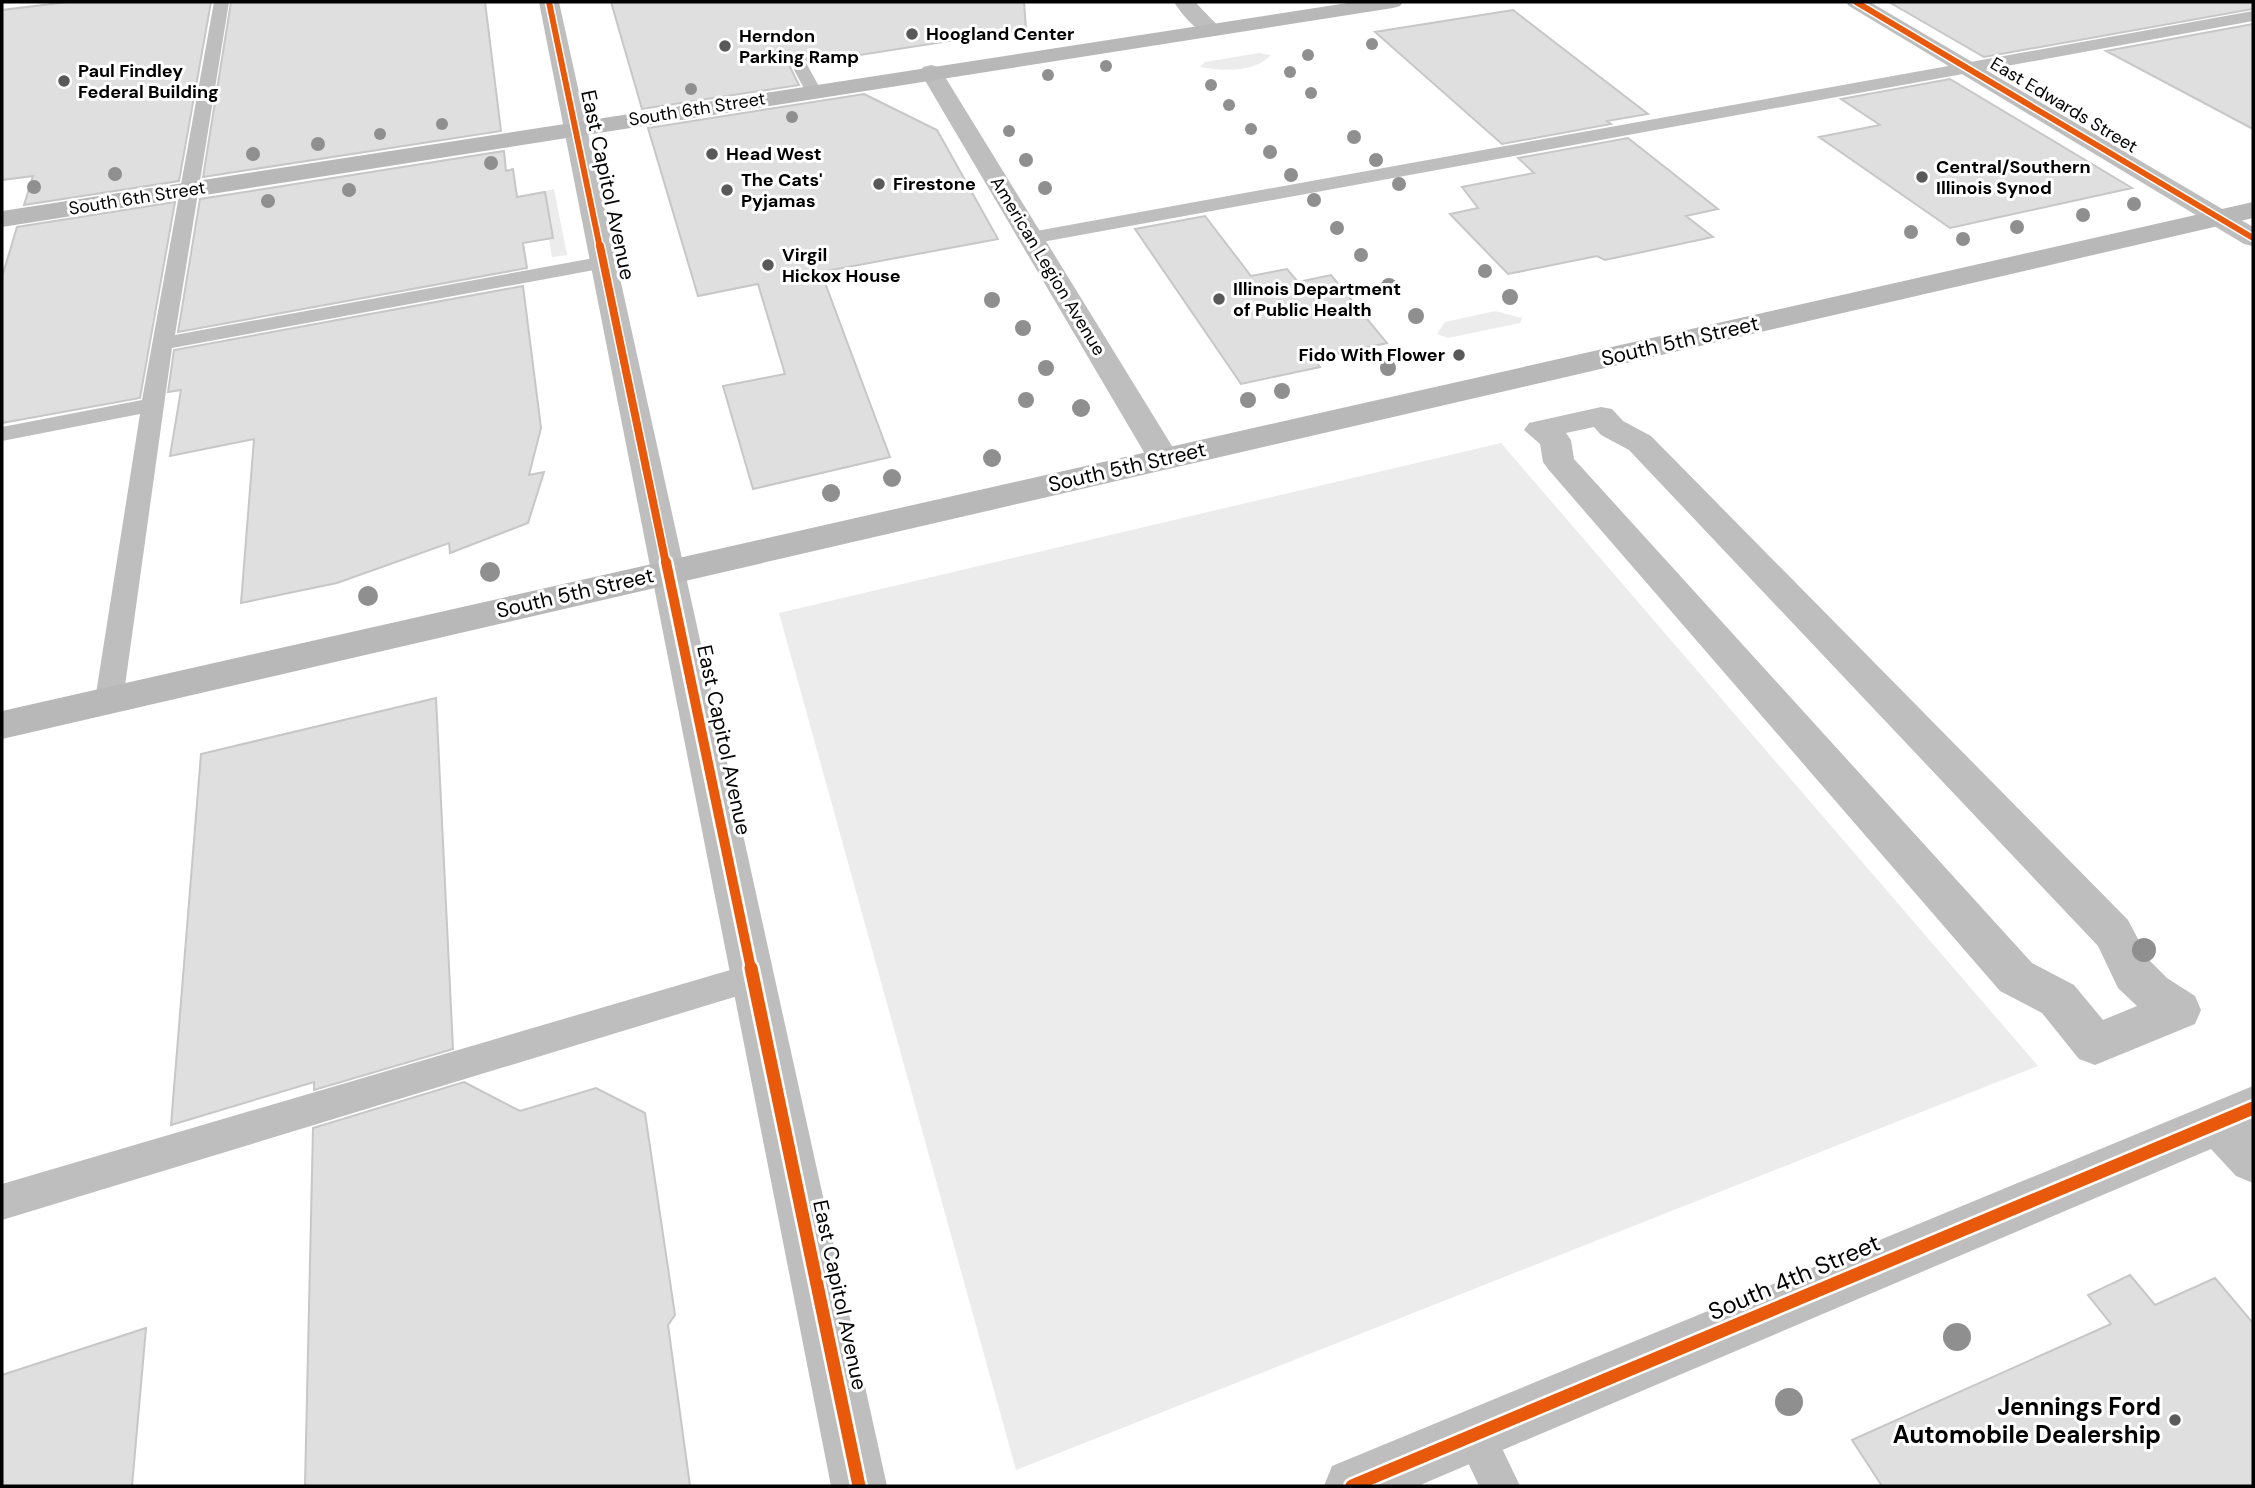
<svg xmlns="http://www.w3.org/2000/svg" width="2255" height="1488" font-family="'DM Sans',sans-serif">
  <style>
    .green { fill: #ececec }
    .building { fill: #dfdfdf; stroke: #c7c7c7; stroke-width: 2 }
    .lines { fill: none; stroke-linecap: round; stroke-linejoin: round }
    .lane { fill: #bebebe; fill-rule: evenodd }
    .street { fill: #bebebe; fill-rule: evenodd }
    .secondary { fill: #b8b8b8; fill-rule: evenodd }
    .cycleway-far3-casing { stroke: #fff; stroke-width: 9 }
    .cycleway-far2-casing { stroke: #fff; stroke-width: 11 }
    .cycleway-far1-casing { stroke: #fff; stroke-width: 15 }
    .cycleway-casing { stroke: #fff; stroke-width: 18 }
    .cycleway-far3 { stroke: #e8590c; stroke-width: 6 }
    .cycleway-far2 { stroke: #e8590c; stroke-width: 8 }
    .cycleway-far1 { stroke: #e8590c; stroke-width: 10 }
    .cycleway { stroke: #e8590c; stroke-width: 13 }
    .tree { fill: #8f8f8f }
    .poi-dot { fill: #595959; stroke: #fff; stroke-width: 2.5 }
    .labels { text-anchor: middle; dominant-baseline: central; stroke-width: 6; stroke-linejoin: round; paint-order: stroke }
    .far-poi-label { font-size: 18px; font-weight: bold; fill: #000; stroke: #fff; text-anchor: start }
    .far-street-label { font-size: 18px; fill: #000; stroke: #fff }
    .street-label { font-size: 21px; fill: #000; stroke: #fff }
    .near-street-label { font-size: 24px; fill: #000; stroke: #fff }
    .near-poi-label { font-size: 24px; font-weight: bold; fill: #000; stroke: #fff; text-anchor: end }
  </style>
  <rect width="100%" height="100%" fill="#fff"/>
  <!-- green -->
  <path class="green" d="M1259,53L1271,55C1255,73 1222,71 1200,67L1205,62Z
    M554,189L567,255L552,257L541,192Z
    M1495,311L1522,318L1520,323L1448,338L1437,334L1445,322Z
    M1501,443L2038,1066L1016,1470L779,613Z"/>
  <!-- building -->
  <path class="building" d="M68,2H211L179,181L24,205L33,176L2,180V10Z
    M231,2H485L501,131L203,177Z
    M611,2H1024L1026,29L809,63L806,59L798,57L788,63L799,85L642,109Z
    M1889,2H2253V9L1984,57Z
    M1513,10L1557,44L1648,114L1607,121L1611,124L1502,144L1375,32Z
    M2253,24V129L2106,51Z
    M1950,79L2132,188L1950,228L1819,137L1880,125L1841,99Z
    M864,94L937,130L998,239L821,272L890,457L753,489L723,386L785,374L758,284L698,296L648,128Z
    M1628,138L1718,209L1686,216L1713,237L1605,260L1597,256L1508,274L1450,214L1478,208L1462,187L1534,173L1518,158Z
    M504,151L506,171L513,169L517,197L545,192L553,238L523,243L527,268L178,332L200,199Z
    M175,202L140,398L2,423V277L17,227Z
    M1205,216L1251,276L1287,269L1298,282L1331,275L1387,343L1314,359L1320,367L1241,384L1135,229Z
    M523,286L541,428L529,475L544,472L528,523L450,553L449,543L337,583L241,603L254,439L170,456L181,390L168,392L174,350Z
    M436,698L453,1049L314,1090V1082L171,1125L201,754Z
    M464,1082L520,1111L596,1088L645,1113L675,1315L668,1325L690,1486H305L313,1128Z
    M2130,1275L2155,1305L2215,1278L2253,1323V1486H1882L1852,1440L2111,1324L2088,1295Z
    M146,1328L132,1486H2V1375Z"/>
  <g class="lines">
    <!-- lane -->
    <path class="lane" d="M214,2H229L175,335L605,256L615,262L605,268L172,348L123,700L119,707L109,710L99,707L95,700L140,414L2,441V427L142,400Z
      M2253,11V21L2100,49L1031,244L1021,238L1031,232L1184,204Z
      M799,59L805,61L821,90L819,94L813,95L807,94L791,64Z
      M754,963L765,967L770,977L765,987L754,991L2,1220V1184Z
      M1475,1415L1489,1421L1520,1486H1479L1455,1435L1461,1421Z"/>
    <!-- street -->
    <path class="street" d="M539,2H559L887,1486H831Z
      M1174,2H1195L1222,30L1219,35C1201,39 1183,16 1174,2Z
      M1846,2H1870L2253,227V246L2244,244L1849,6Z
      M931,65L939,67L942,72L1180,459L1175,466L1164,469L1153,466L1148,459L920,72L923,67Z
      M1601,407L1612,409L1623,421L1651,436L2128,920L2149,960L2167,978L2195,996L2201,1010L2195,1024L2095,1065L2079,1059L2042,1013L2000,991L1548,469L1543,462L1540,444L1524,430L1529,423ZM1594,427L1601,435L1629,450L2098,946L2118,988L2137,1006L2103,1020L2074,985L2032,963L1574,459L1571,440L1566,433Z
      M2253,1086V1183L2236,1176L2211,1149L1418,1486H1324L1332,1466Z"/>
    <!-- secondary -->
    <path class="secondary" d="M1354,2H1403L1400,6L1393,8L2,227V211Z
      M2253,202V218L2,739V711Z"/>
    <defs>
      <path id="cycleway-far3" d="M549,2L600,248
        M1856,2L2253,238"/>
      <path id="cycleway-far2" d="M600,246L666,564"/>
      <path id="cycleway-far1" d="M666,562L751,969"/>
      <path id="cycleway" d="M751,968L859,1486
        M1352,1486L2253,1108"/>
    </defs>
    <!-- cycleway-far3 casing -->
    <use href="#cycleway-far3" class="cycleway-far3-casing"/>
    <!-- cycleway-far2 casing -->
    <use href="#cycleway-far2" class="cycleway-far2-casing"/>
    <!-- cycleway-far1 casing -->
    <use href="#cycleway-far1" class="cycleway-far1-casing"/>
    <!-- cycleway casing -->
    <use href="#cycleway" class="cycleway-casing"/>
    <!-- cycleway-far3 -->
    <use href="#cycleway-far3" class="cycleway-far3"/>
    <!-- cycleway-far2 -->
    <use href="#cycleway-far2" class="cycleway-far2"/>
    <!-- cycleway-far1 -->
    <use href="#cycleway-far1" class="cycleway-far1"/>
    <!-- cycleway -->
    <use href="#cycleway" class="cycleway"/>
  </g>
  <!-- trees -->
  <g class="tree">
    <circle cx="1372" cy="44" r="6"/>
    <circle cx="1308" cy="55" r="6"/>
    <circle cx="1106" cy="66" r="6"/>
    <circle cx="1290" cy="72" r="6"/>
    <circle cx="1048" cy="75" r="6"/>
    <circle cx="1211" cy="85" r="6"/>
    <circle cx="691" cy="89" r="6"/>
    <circle cx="1311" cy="93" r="6"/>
    <circle cx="1229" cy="105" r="6"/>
    <circle cx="792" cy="117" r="6"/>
    <circle cx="442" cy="124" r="6"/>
    <circle cx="1251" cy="129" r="6"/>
    <circle cx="1009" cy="131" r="6"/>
    <circle cx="380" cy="134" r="6"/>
    <circle cx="1354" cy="137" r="7"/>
    <circle cx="318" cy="144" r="7"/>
    <circle cx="1270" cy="152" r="7"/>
    <circle cx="253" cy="154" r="7"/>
    <circle cx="1026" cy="160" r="7"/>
    <circle cx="1376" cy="160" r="7"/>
    <circle cx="491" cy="163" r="7"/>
    <circle cx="115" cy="174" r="7"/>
    <circle cx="1291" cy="175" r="7"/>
    <circle cx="1399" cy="184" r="7"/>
    <circle cx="34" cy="187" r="7"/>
    <circle cx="1045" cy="188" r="7"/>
    <circle cx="349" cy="190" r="7"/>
    <circle cx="1314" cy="200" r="7"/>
    <circle cx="268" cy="201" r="7"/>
    <circle cx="2134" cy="204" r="7"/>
    <circle cx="2083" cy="215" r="7"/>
    <circle cx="2017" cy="227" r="7"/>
    <circle cx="1337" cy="228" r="7"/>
    <circle cx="1911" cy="232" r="7"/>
    <circle cx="1963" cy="239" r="7"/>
    <circle cx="1361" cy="255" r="7"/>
    <circle cx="1485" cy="271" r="7"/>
    <circle cx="1389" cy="286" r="8"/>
    <circle cx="1510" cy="297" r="8"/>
    <circle cx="992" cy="300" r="8"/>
    <circle cx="1416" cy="316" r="8"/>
    <circle cx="1023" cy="328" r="8"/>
    <circle cx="1046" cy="368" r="8"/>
    <circle cx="1388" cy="368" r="8"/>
    <circle cx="1282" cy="391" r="8"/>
    <circle cx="1026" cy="400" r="8"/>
    <circle cx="1248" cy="400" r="8"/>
    <circle cx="1081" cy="408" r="9"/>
    <circle cx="992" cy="458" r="9"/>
    <circle cx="892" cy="478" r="9"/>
    <circle cx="831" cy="493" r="9"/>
    <circle cx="490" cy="572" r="10"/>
    <circle cx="368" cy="596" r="10"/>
    <circle cx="2144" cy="950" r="12"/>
    <circle cx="1957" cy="1337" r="14"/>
    <circle cx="1789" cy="1402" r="14"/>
  </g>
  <!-- markers -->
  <g class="poi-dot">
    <circle cx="912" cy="34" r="7"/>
    <circle cx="725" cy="46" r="7"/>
    <circle cx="64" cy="81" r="7"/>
    <circle cx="712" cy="154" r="7"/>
    <circle cx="1922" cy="177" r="7"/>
    <circle cx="879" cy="184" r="7"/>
    <circle cx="727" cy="190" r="7"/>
    <circle cx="768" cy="265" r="7"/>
    <circle cx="1219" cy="299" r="7"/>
    <circle cx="1459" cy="355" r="7"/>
    <circle cx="2175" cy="1420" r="7"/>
  </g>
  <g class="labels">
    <!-- far-poi labels -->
    <g class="far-poi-label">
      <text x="926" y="34">Hoogland Center</text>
      <text x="739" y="36">Herndon<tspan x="739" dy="21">Parking Ramp</tspan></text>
      <text x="78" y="71">Paul Findley<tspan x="78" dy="21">Federal Building</tspan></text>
      <text x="726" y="154">Head West</text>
      <text x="1936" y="167">Central/Southern<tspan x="1936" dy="21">Illinois Synod</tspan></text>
      <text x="741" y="180">The Cats'<tspan x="741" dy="21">Pyjamas</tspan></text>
      <text x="893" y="184">Firestone</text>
      <text x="782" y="255">Virgil<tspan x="782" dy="21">Hickox House</tspan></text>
      <text x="1233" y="289">Illinois Department<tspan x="1233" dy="21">of Public Health</tspan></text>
      <text x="1445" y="355" text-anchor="end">Fido With Flower</text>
    </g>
    <!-- far-street labels -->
    <g class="far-street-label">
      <text transform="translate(2064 105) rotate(31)">East Edwards Street</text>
      <text transform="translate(697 109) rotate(-9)">South 6th Street</text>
      <text transform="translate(137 198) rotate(-9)">South 6th Street</text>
      <text transform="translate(1048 266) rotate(59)">American Legion Avenue</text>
    </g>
    <!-- street labels -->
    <g class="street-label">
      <text transform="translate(608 185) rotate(78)">East Capitol Avenue</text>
      <text transform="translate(1680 341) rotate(-13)">South 5th Street</text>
      <text transform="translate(1127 467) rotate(-13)">South 5th Street</text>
      <text transform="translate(575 593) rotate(-13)">South 5th Street</text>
      <text transform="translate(724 740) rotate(78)">East Capitol Avenue</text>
      <text transform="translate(840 1295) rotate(78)">East Capitol Avenue</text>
    </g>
    <!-- near-street labels -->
    <g class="near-street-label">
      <text transform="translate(1794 1277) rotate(-23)">South 4th Street</text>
    </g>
    <!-- near-poi labels -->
    <g class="near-poi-label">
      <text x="2161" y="1406">Jennings Ford<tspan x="2161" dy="28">Automobile Dealership</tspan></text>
    </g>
  </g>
  <!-- border -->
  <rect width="2255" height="1488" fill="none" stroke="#000000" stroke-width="7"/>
</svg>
